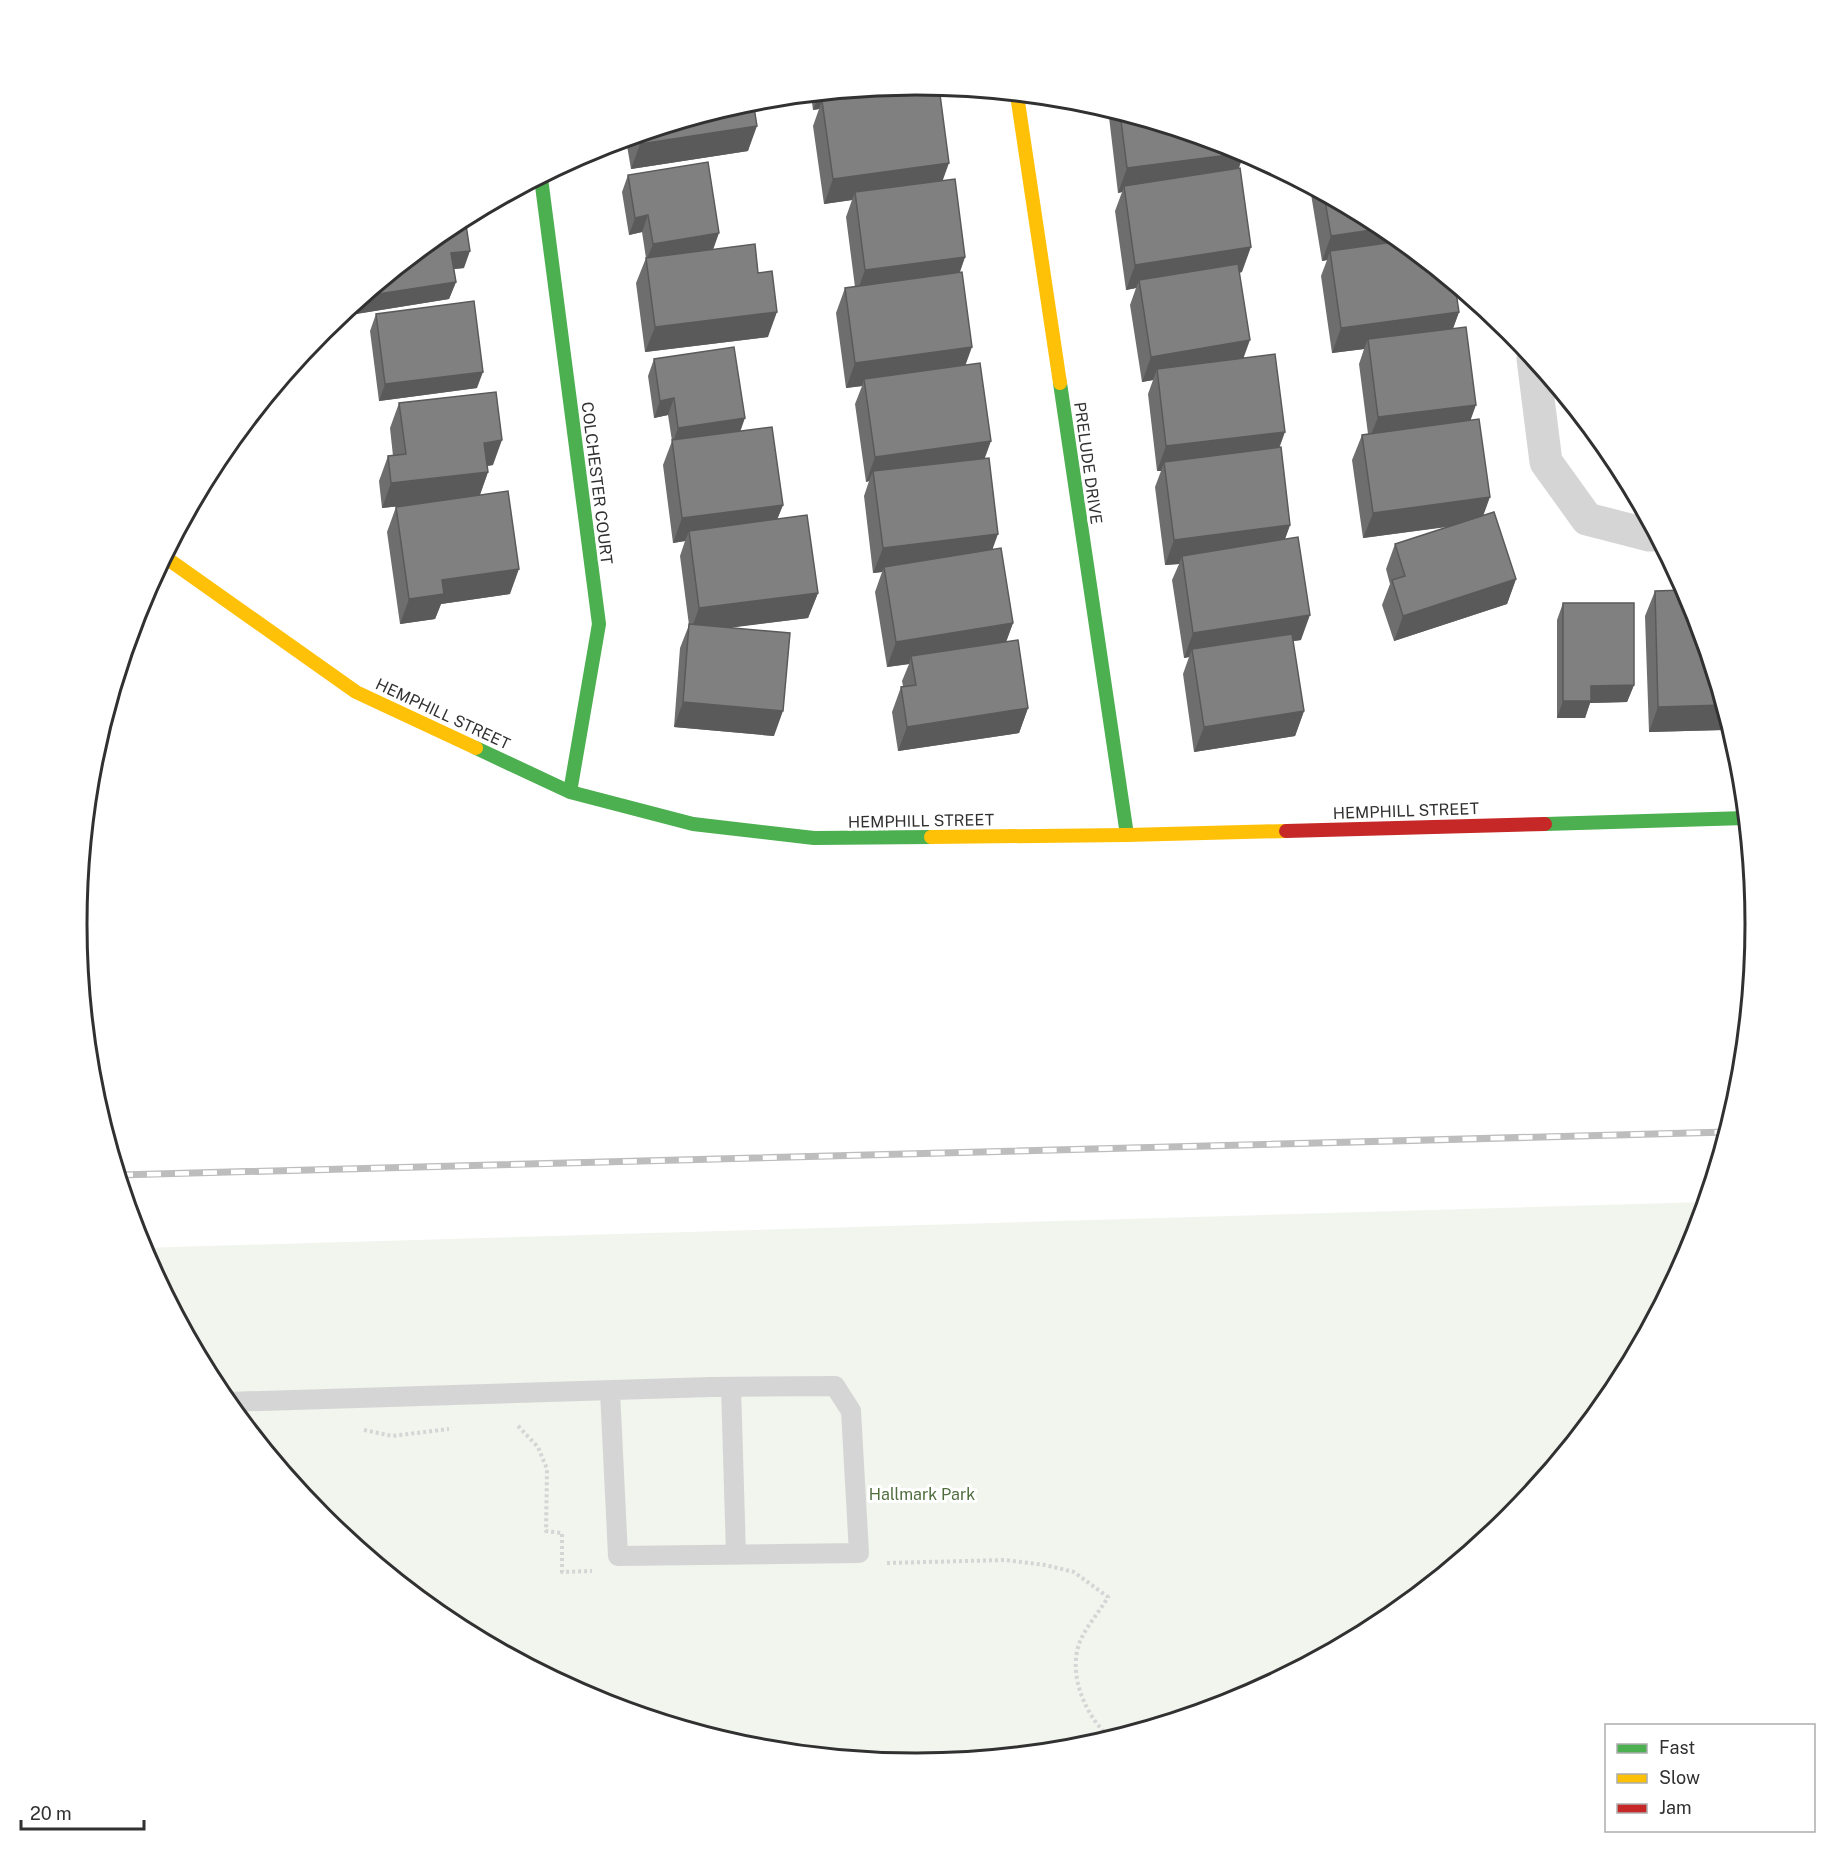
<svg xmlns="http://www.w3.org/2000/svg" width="1833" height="1850" font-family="'Public Sans',sans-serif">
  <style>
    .park { fill: #f1f5ed }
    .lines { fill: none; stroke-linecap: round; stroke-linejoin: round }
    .path { stroke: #d5d5d5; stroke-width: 4; stroke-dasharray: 3 3; stroke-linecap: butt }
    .lane { stroke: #d5d5d5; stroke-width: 20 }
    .street { stroke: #d5d5d5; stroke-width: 33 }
    .fast { stroke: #4caf50; stroke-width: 14 }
    .slow { stroke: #ffc107; stroke-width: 14 }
    .jam { stroke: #c62828; stroke-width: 14 }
    .rail-casing { stroke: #bdbdbd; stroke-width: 7 }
    .rail { stroke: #fff; stroke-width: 4.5; stroke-dasharray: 14; stroke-linecap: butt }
    .wall { fill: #6e6e6e }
    .shaded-wall { fill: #5a5a5a }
    .building { fill: #808080; stroke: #5a5a5a; stroke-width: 1.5 }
    .labels { text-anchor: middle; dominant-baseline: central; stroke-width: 6; stroke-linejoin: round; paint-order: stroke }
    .street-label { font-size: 16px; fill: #313131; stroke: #fff }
    .park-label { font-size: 16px; fill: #506d3e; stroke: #fff }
    .rim { fill: none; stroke: #313131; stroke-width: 3 }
  </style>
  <rect width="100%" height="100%" fill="#fff"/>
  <!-- park -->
  <path class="park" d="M1706,1202L1692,1247L1615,1392L1510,1519L1383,1624L1238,1701L1080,1749L916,1765L752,1749L595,1701L450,1623L322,1519L218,1391L141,1248Z"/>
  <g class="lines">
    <!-- path -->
    <path class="path" d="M518,1426L538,1447L547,1469L546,1531L562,1533V1572L592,1571
      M364,1430L392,1436L449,1429
      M887,1563L1005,1560L1045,1565L1074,1572L1108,1597C1100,1611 1089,1623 1082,1637C1065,1670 1085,1718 1112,1739"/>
    <!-- lane -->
    <path class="lane" d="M731,1387L736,1555
      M227,1402L711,1387L835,1386L851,1411L859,1553L618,1556L610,1391"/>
    <!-- street -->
    <path class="street" d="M1533,359L1546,462L1587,519L1649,535H1656"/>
    <!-- fast -->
    <path class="fast" d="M541,178L599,624L570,792
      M1060,383L1127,835
      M476,748L570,792L693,824L814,838L931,837
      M1545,824L1746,818"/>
    <!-- slow -->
    <path class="slow" d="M1017,95L1060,383
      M165,557L356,692L476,748
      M931,837L1127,835L1286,831"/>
    <!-- jam -->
    <path class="jam" d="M1286,831L1545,824"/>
    <defs>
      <path id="rail" d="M119,1175L1727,1132"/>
    </defs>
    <!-- rail casing -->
    <use href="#rail" class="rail-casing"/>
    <!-- rail -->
    <use href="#rail" class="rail"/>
  </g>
  <!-- wall -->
  <path class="wall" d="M917,85L943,181L965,257L960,272L966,365L985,458L993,549L1013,623L1006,641L1028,708L1019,733L898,751L892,712L901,687L903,686L902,681L909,664L887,667L875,592L882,572L873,573L864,496L869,481L866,482L855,404L862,386L846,388L836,313L845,288L855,287L846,217L852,200L824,204L813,126L819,109L813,110L811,95Z
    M753,101L748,151L631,169L626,140Z
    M1111,110L1238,149L1244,153L1239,168L1242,272L1239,273L1244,358L1279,448L1290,525L1285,539L1301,640L1293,641L1304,711L1295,736L1194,752L1183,674L1189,657L1184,658L1172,580L1179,564L1165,565L1155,487L1161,471H1157L1148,394L1153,380L1142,382L1130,305L1136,288L1126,290L1115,211L1122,192L1118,193L1109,117Z
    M628,175L713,250L758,273L768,337L645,352L636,283L646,258L642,232L629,235L622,192Z
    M1310,188L1383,227L1459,312L1453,328L1471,420L1483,515L1516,579L1507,604L1394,641L1382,605L1390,584L1386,569L1395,544L1447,527L1363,538L1352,460L1362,435L1368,434L1359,364L1364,349L1332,353L1321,276L1327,260L1322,261Z
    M450,226L464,268L454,269L456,282L449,299L356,314L355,305Z
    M376,314L477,388L379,401L370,331Z
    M654,359L740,431L783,505L777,519L818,593L808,618L732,627L774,736L674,727L680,648L689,625L680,556L685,541L673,543L663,465L672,441L668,415L654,418L648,376Z
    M399,403L493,465L487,466L488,472L480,495L510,594L441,604L435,619L400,624L387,532L396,507L429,503L382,508L379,481L388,456H393L390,428Z
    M1655,591L1693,604L1727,717L1723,730L1649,732L1645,616Z
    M1563,603L1634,685L1627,702L1590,703L1585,718H1557V620Z"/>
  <!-- shaded-wall -->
  <path class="shaded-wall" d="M917,85L932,86L822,101L819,109L813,110L819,95Z
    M757,126L748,151L631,169L640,144Z
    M1244,153L1235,178L1124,186L1122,192L1118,193L1127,168Z
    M949,163L940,188L855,192L852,200L824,204L833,179Z
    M648,215L642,232L629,235L635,218Z
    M1385,228L1409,248L1330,251L1327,260L1322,261L1331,236Z
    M719,233L713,250L646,261L653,244Z
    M1251,247L1242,272L1140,288L1139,280L1136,288L1126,290L1135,265Z
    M470,251L464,268L445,270L451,253Z
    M965,257L956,282L856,295L865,270Z
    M456,282L449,299L356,314L361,299L365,296Z
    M777,312L768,337L645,352L655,327Z
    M1459,312L1450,337L1368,339L1364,349L1332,353L1341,328Z
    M1250,340L1241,365L1157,369L1153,380L1142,382L1151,357Z
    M972,347L963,372L864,379L862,386L846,388L855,363Z
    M483,372L477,388L379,401L385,384Z
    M674,398L668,415L654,418L660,401Z
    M1476,405L1467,430L1368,442L1378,417Z
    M745,418L739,435L672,445L678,428Z
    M1285,432L1276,457L1164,462L1161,471H1157L1166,446Z
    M502,440L493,465L475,468L484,443Z
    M991,441L982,466L873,471L869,481L866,482L875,457Z
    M488,472L479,497L382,508L391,483Z
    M1490,497L1481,522L1363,538L1373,513Z
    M783,505L773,530L689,531L685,541L673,543L682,518Z
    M1290,525L1281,550L1182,556L1179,564L1165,565L1174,540Z
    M998,534L989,559L884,567L882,572L873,573L883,548Z
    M519,569L510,594L441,604L435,619L400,624L409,599L442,580Z
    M1516,579L1507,604L1394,641L1403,616Z
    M818,593L808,618L690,633L699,608Z
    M1310,615L1301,640L1193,656L1192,649L1189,657L1184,658L1193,633Z
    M1013,623L1004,648L911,656L909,664L887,667L896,642Z
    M1634,685L1627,702L1590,703L1585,718H1557L1563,701L1591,686Z
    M683,702L783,711L774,736L674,727Z
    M1723,705L1727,717L1723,730L1649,732L1658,707Z
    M1028,708L1019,733L898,751L907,727Z
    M1304,711L1295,736L1194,752L1204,727Z"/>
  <!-- building -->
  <path class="building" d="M930,86L939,87L949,163L833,179L822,101Z
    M753,101L757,126L640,144L639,136Z
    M1120,113L1238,149L1244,153L1127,168Z
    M708,162L719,233L653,244L648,215L635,218L628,175Z
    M1240,168L1251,247L1135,265L1124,186Z
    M955,179L965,257L865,270L855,192Z
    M1324,195L1383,227L1385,228L1331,236Z
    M465,218L470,251L451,253L456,282L365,296L450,226Z
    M1401,241L1455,286L1459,312L1341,328L1330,251Z
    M755,244L758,273L772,271L777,312L655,327L646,258Z
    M1238,264L1250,340L1151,357L1139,280Z
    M962,272L972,347L855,363L845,288Z
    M474,301L483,372L385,384L376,314Z
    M1466,327L1476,405L1378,417L1368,339Z
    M734,347L745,418L678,428L674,398L660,401L654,359Z
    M1275,354L1285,432L1166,446L1157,369Z
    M980,363L991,441L875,457L864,379Z
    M496,392L502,440L484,443L488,472L391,483L388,456L406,454L399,403Z
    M1479,419L1490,497L1373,513L1362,435Z
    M772,427L783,505L682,518L672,440Z
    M1281,447L1290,525L1174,540L1164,462Z
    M989,458L998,534L883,548L873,471Z
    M508,491L519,569L442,580L444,594L409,599L396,507Z
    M1494,512L1516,579L1403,616L1392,580L1405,576L1395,544Z
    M807,515L818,593L699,608L689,531Z
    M1298,537L1310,615L1193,633L1182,556Z
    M1001,548L1013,623L896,642L884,567Z
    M1685,590L1693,604L1723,705L1658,707L1655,591Z
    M1563,603H1634V685L1591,686V701H1563Z
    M689,624L790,633L783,711L683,702Z
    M1292,634L1304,711L1204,727L1192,649Z
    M1018,640L1028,708L907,727L901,687L916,685L911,656Z"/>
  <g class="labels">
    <!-- street labels -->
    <g class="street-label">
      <text transform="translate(1088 463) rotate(82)">PRELUDE DRIVE</text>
      <text transform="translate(597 483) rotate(83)">COLCHESTER COURT</text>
      <text transform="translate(443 714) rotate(25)">HEMPHILL STREET</text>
      <text transform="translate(1406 811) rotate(-2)">HEMPHILL STREET</text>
      <text transform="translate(921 821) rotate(-1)">HEMPHILL STREET</text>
    </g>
    <!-- park labels -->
    <g class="park-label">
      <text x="922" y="1494">Hallmark Park</text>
    </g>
  </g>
  <!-- crop -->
  <path d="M0 0H1833V1850H0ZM87 924a829 829 0 1 1 1658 0a829 829 0 1 1-1658 0Z" fill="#fff" fill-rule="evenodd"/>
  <path class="rim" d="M87 924a829 829 0 1 1 1658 0a829 829 0 1 1-1658 0Z"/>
  <!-- legend -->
  <rect x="1605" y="1724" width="210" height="108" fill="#ffffff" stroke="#adadad" stroke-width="1.5"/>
  <rect x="1617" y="1744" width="30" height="9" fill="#4caf50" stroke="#adadad" stroke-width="1.5"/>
  <text x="1659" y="1754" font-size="18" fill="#313131">Fast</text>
  <rect x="1617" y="1774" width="30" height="9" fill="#ffc107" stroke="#adadad" stroke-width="1.5"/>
  <text x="1659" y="1784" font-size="18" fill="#313131">Slow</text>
  <rect x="1617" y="1804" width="30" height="9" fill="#c62828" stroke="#adadad" stroke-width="1.5"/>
  <text x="1659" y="1814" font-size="18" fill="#313131">Jam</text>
  <!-- scale -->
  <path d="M21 1820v9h123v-9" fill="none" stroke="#313131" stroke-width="3"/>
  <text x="30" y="1820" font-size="18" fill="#313131" stroke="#ffffff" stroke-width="4.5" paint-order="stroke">20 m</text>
</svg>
